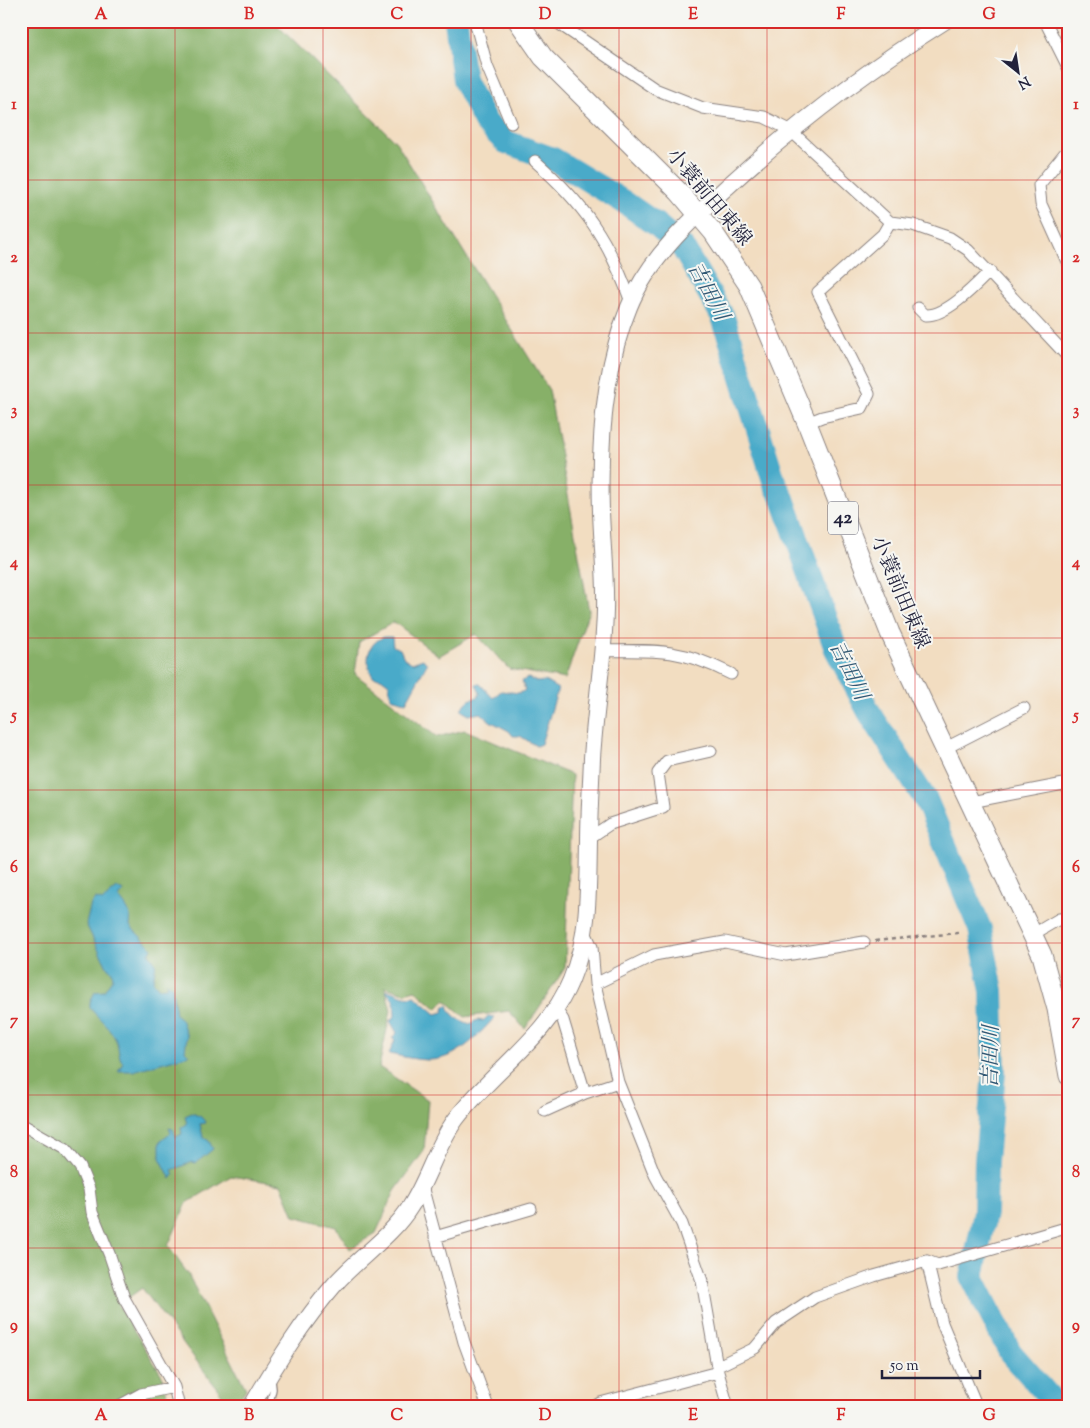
<svg xmlns="http://www.w3.org/2000/svg" width="1090" height="1428" font-family="'Sorts Mill Goudy','Noto Serif JP',serif">
  <style>
    .forest { fill: #87b067; stroke: #546951 }
    .water { fill: #4aaac9; stroke: #366682 }
    .lines { fill: none; stroke-linecap: round; stroke-linejoin: round }
    .river { stroke: #4aaac9; stroke-width: 24 }
    .lane-casing { stroke: #8a807e; stroke-width: 8 }
    .street-casing { stroke: #8a807e; stroke-width: 13 }
    .secondary-casing { stroke: #8a807e; stroke-width: 18 }
    .primary-casing { stroke: #8a807e; stroke-width: 21 }
    .path { stroke: #8a807e; stroke-width: 2.5; stroke-dasharray: 4 4; stroke-linecap: butt }
    .lane { stroke: #fff; stroke-width: 5.5 }
    .street { stroke: #fff; stroke-width: 11 }
    .secondary { stroke: #fff; stroke-width: 16 }
    .primary { stroke: #fff; stroke-width: 19 }
    .grid { fill: none; stroke: #d62828; stroke-width: 1; stroke-opacity: 0.55 }
    .labels { text-anchor: middle; dominant-baseline: central; stroke-width: 4; stroke-linejoin: round; paint-order: stroke }
    .shield { fill: #f6f6f2; stroke: #626272; stroke-width: 1 }
    .shield-label { font-size: 19px; font-weight: bold; fill: #22223b }
    .street-label { font-size: 20px; fill: #22223b; stroke: #f6f6f2 }
    .water-label { font-size: 21px; font-style: italic; fill: #325874; stroke: #f6f6f2 }
    .neatline { fill: none; stroke: #d62828; stroke-width: 2 }
    .grid-label { font-size: 16px; text-anchor: middle; font-weight: bold; fill: #d62828 }
  </style>
  <rect width="100%" height="100%" fill="#f6f6f2"/>
  <filter id="ink" filterUnits="userSpaceOnUse"><feTurbulence type="fractalNoise" baseFrequency=".02" numOctaves="2"/><feDisplacementMap in="SourceGraphic" scale="10" xChannelSelector="R" yChannelSelector="G"/><feConvolveMatrix kernelMatrix="1 2 1 2 8 2 1 2 1" color-interpolation-filters="sRGB"/></filter>
  <filter id="wash" filterUnits="userSpaceOnUse"><feTurbulence type="fractalNoise" baseFrequency=".0096" numOctaves="4" result="noise"/><feDisplacementMap in="SourceGraphic" scale="20" xChannelSelector="R" yChannelSelector="G"/><feGaussianBlur stdDeviation="1.12" result="paint"/><feColorMatrix in="noise" values="0 0 0 0 0 0 0 0 0 0 0 0 0 0 0 0 0 1.4 0 .05"/><feComposite in="paint" operator="in"/></filter>
  <g filter="url(#wash)">
    <rect width="100%" height="100%" fill="#f2ddc1"/>
    <!-- forest -->
    <path class="forest" d="M21,21H273L396,142L549,390L589,611L565,679L509,669L476,634L439,656L394,622L359,642L355,674L437,737L465,730L572,775L565,968L525,1029L509,1011L465,1017L445,1000L437,1009L415,990L405,993L385,987L391,1010L379,1067L428,1100L424,1151L395,1191L376,1233L350,1249L336,1227L294,1216L281,1184L231,1176L187,1203L168,1246L188,1274L246,1389L234,1407H231L142,1288L118,1305L163,1377L170,1407H21Z"/>
    <!-- water -->
    <path class="water" d="M384,637H392L393,646L400,649L404,658L412,663L423,659L427,664L406,702L391,698L389,684L381,678L373,677C364,662 367,643 384,637Z
      M528,678L537,682L545,681L558,689L541,744L536,746L520,736H513L509,731L490,721L481,713L469,715L462,711V707L469,700L478,697L480,693L476,684H480L493,698L501,691L520,693L525,690L522,681Z
      M117,888L123,891L119,898C127,907 132,914 130,926C137,934 145,940 152,948L149,954L156,963L153,981L159,988L166,987L167,983L172,986L176,1015L181,1019L187,1036L185,1051L189,1055L133,1071H118L123,1063C118,1057 119,1048 116,1040C110,1027 99,1019 90,1008V1002L95,992L104,991L113,978L112,971L107,967L86,924L91,904L96,899L102,901Z
      M386,991C397,990 401,999 415,996L436,1014L443,1012L445,1006L448,1005C451,1017 460,1020 470,1024L477,1020L483,1021L488,1016L495,1017C477,1037 457,1060 428,1060C415,1060 401,1056 389,1054L395,1040L392,1038L397,1033L390,1021L395,1016L394,1001Z
      M192,1113L201,1117L206,1123L200,1124L203,1137L209,1141L213,1149L196,1163L192,1162L172,1170L174,1175L171,1179L160,1158V1142L171,1133L169,1128L173,1129L176,1137L182,1134L181,1128L187,1124L185,1116Z"/>
    <g class="lines">
      <!-- river -->
      <path class="river" d="M456,21L464,80L485,122L506,142L553,159L624,202L657,225L683,248L723,317L775,484L783,499L836,649L869,712L927,802L980,929L992,991L994,1073L986,1161L985,1213L972,1277L1010,1352L1058,1407"/>
    </g>
  </g>
  <g filter="url(#ink)">
    <g class="lines">
      <defs>
        <path id="lane" d="M269,1407L273,1389L272,1380"/>
        <path id="street" d="M475,21L487,66L511,123
          M555,21L655,89L703,108L764,117L790,130L890,222L913,225L950,238L968,250L1069,358
          M1045,21L1069,69
          M1069,148L1039,185L1041,204L1069,266
          M535,161C584,204 609,240 631,302
          M918,308L925,315C946,317 976,285 990,271
          M807,423L822,417L862,408L869,394L818,292L883,234L890,222
          M602,651C656,650 681,648 731,674
          M944,749L1024,708
          M971,802L1069,783
          M588,839L610,824L663,807L658,773L667,761L711,751
          M586,934L592,947L595,984L618,1082L655,1175L682,1224L702,1281L718,1372L728,1407
          M1032,935L1059,919L1069,918
          M595,984L654,955L725,942L786,955L864,942
          M556,1009L563,1020L585,1093L618,1082
          M545,1111L585,1093
          M21,1124L65,1149L80,1167L89,1189L92,1212L110,1256L124,1298L174,1387L179,1407
          M422,1186L464,1342L488,1407
          M435,1237L531,1209
          M927,1261L942,1323L977,1407
          M718,1366L755,1348L776,1323L815,1297L874,1276L927,1261L938,1265L1069,1227
          M117,1407L141,1394L174,1387
          M594,1407L600,1403L718,1372"/>
        <path id="secondary" d="M251,1407C276,1364 302,1322 335,1284C358,1258 392,1236 410,1207C428,1180 436,1146 456,1119C492,1071 548,1037 571,980C590,934 588,889 589,841C589,814 591,786 592,758C595,709 604,659 605,610C606,577 602,544 601,511C599,446 604,367 629,307C648,259 691,220 728,186C796,124 867,70 945,21"/>
        <path id="primary" d="M518,21L543,57L679,192L713,232L749,286L807,423L890,633L1042,955L1057,1009L1069,1076"/>
      </defs>
      <!-- lane casing -->
      <use href="#lane" class="lane-casing"/>
      <!-- street casing -->
      <use href="#street" class="street-casing"/>
      <!-- secondary casing -->
      <use href="#secondary" class="secondary-casing"/>
      <!-- primary casing -->
      <use href="#primary" class="primary-casing"/>
      <!-- path -->
      <path class="path" d="M875,941L958,933"/>
      <!-- lane -->
      <use href="#lane" class="lane"/>
      <!-- street -->
      <use href="#street" class="street"/>
      <!-- secondary -->
      <use href="#secondary" class="secondary"/>
      <!-- primary -->
      <use href="#primary" class="primary"/>
    </g>
  </g>
  <!-- grid -->
  <path class="grid" d="M175,21V1407M323,21V1407M471,21V1407M619,21V1407M767,21V1407M915,21V1407M21,180H1069M21,333H1069M21,485H1069M21,638H1069M21,790H1069M21,943H1069M21,1095H1069M21,1248H1069"/>
  <g class="labels">
    <!-- shield labels -->
    <rect class="shield" x="828" y="501.5" width="30" height="33" rx="4"/>
    <g class="shield-label">
      <text x="843" y="518">42</text>
    </g>
    <!-- street labels -->
    <g class="street-label">
      <text transform="translate(708 198) rotate(50)">小蓑前田東線</text>
      <text transform="translate(899 593) rotate(67)">小蓑前田東線</text>
    </g>
    <!-- water labels -->
    <g class="water-label">
      <text transform="translate(707 292) rotate(62)">吉田川</text>
      <text transform="translate(848 671) rotate(64)">吉田川</text>
      <text transform="translate(992 1057) rotate(-89)">吉田川</text>
    </g>
  </g>
  <!-- margin -->
  <rect width="1090" height="1428" fill="none" stroke="#f6f6f2" stroke-width="55"/>
  <!-- north arrow -->
  <g transform="translate(1018 72) rotate(150)" stroke="#f6f6f2" stroke-width="4" paint-order="stroke">
  <path d="M0-4L9 19L0 12L-9 19Z" fill="#22223b"/>
  <text y="-8" font-size="14" font-weight="bold" text-anchor="middle" fill="#22223b">N</text>
  </g>
  <!-- scale -->
  <path d="M882 1370v8h98v-8" fill="none" stroke="#22223b" stroke-width="2.5"/>
  <text x="890" y="1370" font-size="15" fill="#22223b" stroke="#f6f6f2" stroke-width="4" paint-order="stroke">50 m</text>
  <rect x="28" y="28" width="1034" height="1372" class="neatline"/>
  <g class="grid-label">
    <text x="101" y="19">A</text>
    <text x="249" y="19">B</text>
    <text x="397" y="19">C</text>
    <text x="545" y="19">D</text>
    <text x="693" y="19">E</text>
    <text x="841" y="19">F</text>
    <text x="989" y="19">G</text>
    <text x="14" y="109">1</text>
    <text x="1076" y="109">1</text>
    <text x="14" y="262">2</text>
    <text x="1076" y="262">2</text>
    <text x="14" y="415">3</text>
    <text x="1076" y="415">3</text>
    <text x="14" y="567">4</text>
    <text x="1076" y="567">4</text>
    <text x="14" y="720">5</text>
    <text x="1076" y="720">5</text>
    <text x="14" y="872">6</text>
    <text x="1076" y="872">6</text>
    <text x="14" y="1025">7</text>
    <text x="1076" y="1025">7</text>
    <text x="14" y="1177">8</text>
    <text x="1076" y="1177">8</text>
    <text x="14" y="1330">9</text>
    <text x="1076" y="1330">9</text>
    <text x="101" y="1420">A</text>
    <text x="249" y="1420">B</text>
    <text x="397" y="1420">C</text>
    <text x="545" y="1420">D</text>
    <text x="693" y="1420">E</text>
    <text x="841" y="1420">F</text>
    <text x="989" y="1420">G</text>
  </g>
</svg>
